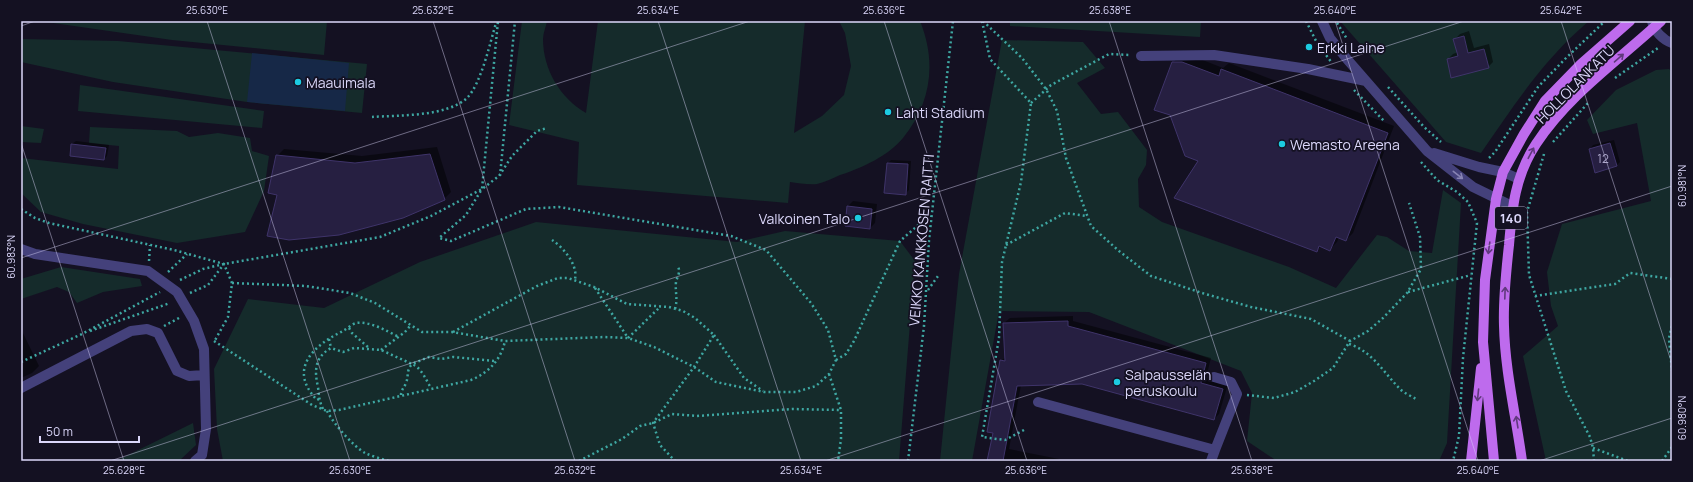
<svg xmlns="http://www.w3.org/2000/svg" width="1693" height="482" font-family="Manrope,sans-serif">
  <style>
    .green { fill: #152b2b }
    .water { fill: #162847 }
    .shadow { fill: #0007 }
    .building { fill: #261f41; stroke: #3f346a }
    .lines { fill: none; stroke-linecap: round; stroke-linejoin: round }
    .path { stroke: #3ea7a2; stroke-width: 2.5; stroke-dasharray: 2 3; stroke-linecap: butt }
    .minor { stroke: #44417b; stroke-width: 10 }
    .major { stroke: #be6bed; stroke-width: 10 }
    .oneway { stroke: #60397d }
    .oneway2 { stroke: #8884b4 }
    .ticks { fill: none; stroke: #dbd7fa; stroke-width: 1; stroke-opacity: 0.45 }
    .poi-dot { fill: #1ccbe1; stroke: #141122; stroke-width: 1.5 }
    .labels { text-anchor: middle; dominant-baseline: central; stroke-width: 3.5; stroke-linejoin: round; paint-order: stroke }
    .number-label { font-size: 12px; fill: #aea9cc }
    .shield { fill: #141122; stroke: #9f9cb9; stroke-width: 1 }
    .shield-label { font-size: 13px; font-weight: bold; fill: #dbd7fa }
    .poi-label { font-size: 14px; fill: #dbd7fa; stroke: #141122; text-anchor: start }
    .street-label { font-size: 14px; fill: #dbd7fa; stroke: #141122 }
    .neatline { fill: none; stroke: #dbd7fa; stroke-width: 1.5 }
    .ticks-label { font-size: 10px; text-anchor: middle; fill: #dbd7fa }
  </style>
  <rect width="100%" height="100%" fill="#141122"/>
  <!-- green -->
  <path class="green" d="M39,21H327L324,55L172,40Z
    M522,21H547C546,27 543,33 543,39C543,69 560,98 586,113L598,21H805L794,133L822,116L844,95L851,66L845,33L839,21H920C937,63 931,103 903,138C888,156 862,168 840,175C833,178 825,182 817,184C809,185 798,183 790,182L788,203L577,185L579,142L509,125Z
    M1010,21H1201L1200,37L1010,26Z
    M1340,21H1589C1544,59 1514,105 1481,153L1446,142Z
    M21,39L118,41L367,64L362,113L247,102L113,82L21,62Z
    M1002,40L1083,42L1105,68L1077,83L1101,114L1118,112L1147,150L1146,165L1138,179L1139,207L1162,222L1289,267L1336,288L1377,235L1387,237L1409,251L1432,253L1443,190L1461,203L1447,443L1439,461H1277L1247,441L1252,393L1241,371L1089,312L999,311L972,461H940L959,274Z
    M1669,69L1672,72V461H1546L1523,356L1558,326L1551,306L1547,272L1562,224L1651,201L1637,123L1593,134L1587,120L1616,90L1656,70Z
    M80,85L264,111L262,128L78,111Z
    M21,126L44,129L41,143L21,142Z
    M90,127L177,131L189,137L218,133L250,138L252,151L269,156L264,191L245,232L177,243L83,224L41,212L21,193V158L118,169L119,146L89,143Z
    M536,222L737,242L785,231L900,241L915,261L899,461H223L217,429L214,369L248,299L324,308L420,262Z
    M61,267L140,279L142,286L103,292L77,303L69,292L57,287L21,299V279Z
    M193,423L196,445L179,461H116Z"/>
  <!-- water -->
  <path class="water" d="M252,53L349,63L345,111L247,102Z"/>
  <!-- shadow -->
  <path class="shadow" d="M1469,31L1474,48L1489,44L1493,62L1488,67L1448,59L1453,54L1458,52L1455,39L1460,34Z
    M1180,55H1190L1223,68L1229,63L1394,126L1353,233L1346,240L1339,237L1337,242L1330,249L1321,246L1316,251L1199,161L1173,63Z
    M1614,140L1620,162L1616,166L1590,149L1593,145Z
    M76,141L109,145L107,156L104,159L72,144Z
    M437,147L451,192L444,199L278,194L277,156L284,149L362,156Z
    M891,160L911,161L909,190L905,194L888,163Z
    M853,201L877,204L875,223L870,228L848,206Z
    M1073,316V321L1211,358L1206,378L1228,384L1219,414L1214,419L1082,383L1021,385L1009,449L1059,459L1058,461H988L994,432L1001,361L1006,357L1004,323L1010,318Z
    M21,329L39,366L32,373L21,378Z"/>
  <!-- building -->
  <path class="building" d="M1464,36L1468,53L1484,49L1489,68L1451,78L1447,59L1458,56L1453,39Z
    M1172,62H1182L1219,76L1221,69L1388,133L1346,241L1336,237L1330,251L1319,246L1317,252L1174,198L1198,161L1185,156L1170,115L1154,110Z
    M1610,143L1617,166L1595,173L1589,149Z
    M71,144L106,148L104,160L70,156Z
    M430,154L445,200L403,218L339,235L289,240L267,236L277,195L268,193L276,155L355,163Z
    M887,163L908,164L906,195L884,193Z
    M847,206L872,209L870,229L845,226Z
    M1068,321V326L1206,363L1201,383L1223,389L1214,420L1082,384L1017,386L1003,461H987L993,433L987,432L1000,360L1005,361L1003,323Z"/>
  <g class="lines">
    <!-- path -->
    <path class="path" d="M982,21L990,59L1031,103L1021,182L1002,262L999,338L982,437L1005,440L1024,430
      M983,21L1022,58L1046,89L1057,111L1066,158L1091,226L1119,251L1151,276L1202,293L1251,307L1311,319L1350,341
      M1306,21L1317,43L1332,63
      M1337,23L1347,39
      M1615,78L1658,48
      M1388,87L1424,127L1441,142
      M1354,90L1384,121
      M1031,103L1051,85L1109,54L1130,55
      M372,117C399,115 446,117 467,98C481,84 490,43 496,23
      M1553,142L1588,103
      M1544,154L1527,212L1529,275L1566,391L1590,437L1593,448L1594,461
      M1489,158L1495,152L1538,87L1566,58L1605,21
      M1421,162L1437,180L1457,192L1468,202L1477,223L1463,358L1459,436L1453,461
      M500,176L515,21
      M21,209L35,218L49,223L174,250L224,264L232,283L228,317L214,342
      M552,240C564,248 578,265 575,279
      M1006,245L1065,213L1087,216
      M149,261L150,245
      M168,272L187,254
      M180,280L203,269L224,264L380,237L431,216L482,189L499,176L512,156L537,131L547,128
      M232,283L306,286L350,293L375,303L422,332H452L505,341L604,337L628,338L654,347L694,367L716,382L764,392H796L816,386L829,374L836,360L828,330L811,303L766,250L731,236L559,207L526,209L451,241L439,238L466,215L482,189L498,21
      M595,288L628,338
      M928,290L938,276
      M1408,292L1471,275
      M190,293L208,285L224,264
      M1535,296L1615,284L1630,273L1672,279
      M675,309C678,299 675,292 676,282C677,277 681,272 678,267
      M164,326L179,318
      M1672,326L1669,338L1672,371
      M349,328L352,333L369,348
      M90,331L170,303
      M453,332L537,286L558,278H568L594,287L627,304L669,307L683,311L695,318L714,335L694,367L653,423L660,445L675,461
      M714,335L744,378L763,391
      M628,338L660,307
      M329,339L331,348
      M214,341L312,405L327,411L339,410L471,380C488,373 501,360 505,341
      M1349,344C1372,351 1384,373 1400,389C1404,393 1411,396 1416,399
      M381,350L405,332L410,326
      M836,360L846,354L854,341L900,241L932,213
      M21,362L82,334L160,292
      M829,374L841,410V439L838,461
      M401,395C401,390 404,388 406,383C409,375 406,371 412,364C421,367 426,380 431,388
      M1247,395L1274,398L1295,392L1314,381L1333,368L1350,341L1368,331L1383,318L1407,293L1421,269L1420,237L1409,203
      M319,399L317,400C287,369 314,345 343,331C347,329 352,324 356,323C370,321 387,331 399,337
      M323,409C319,401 319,395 318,387C314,370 315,357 331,348L343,352L354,348L381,350L412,364L429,357L441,359L453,357L495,361
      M327,411C333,423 353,446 365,453C372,456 381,459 389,461
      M1593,448L1628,461
      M579,461L622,439L640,426L653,423L672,414L697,416L792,409L841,410
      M908,461L924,326L929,240L953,21
      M1662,461L1672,447"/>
    <!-- minor -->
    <path class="minor" d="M1322,21L1330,38L1346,58L1427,151L1473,187L1512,206
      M1652,21C1654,31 1663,40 1672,43
      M1141,56L1214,55L1308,69L1366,81
      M1434,153L1479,167L1503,172L1519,179
      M21,249L35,254L148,271L177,292L194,321L204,349L206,429L202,455L195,461
      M1214,377L1231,382L1237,394L1215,450
      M21,388L131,331L147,329L158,333L177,371L189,376L204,375
      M1038,402L1215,450L1211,461"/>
    <!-- major -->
    <path class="major" d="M1471,461L1481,368
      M1494,461L1483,342L1485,280L1496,199L1503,172L1524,134L1545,101L1581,64L1630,21
      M1522,461C1516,416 1505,371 1504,326C1503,299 1506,272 1509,245C1512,208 1515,176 1536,144C1568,95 1619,60 1661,21"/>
  </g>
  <!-- one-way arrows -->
  <defs><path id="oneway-shaft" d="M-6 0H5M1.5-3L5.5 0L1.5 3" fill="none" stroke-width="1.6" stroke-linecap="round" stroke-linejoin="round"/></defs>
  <g class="oneway">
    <use href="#oneway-shaft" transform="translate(1619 58) rotate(-41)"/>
    <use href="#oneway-shaft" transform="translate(1531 153) rotate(-62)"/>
    <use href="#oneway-shaft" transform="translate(1489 248) rotate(98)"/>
    <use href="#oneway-shaft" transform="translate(1505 293) rotate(-88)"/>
    <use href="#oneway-shaft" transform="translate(1478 395) rotate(96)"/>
    <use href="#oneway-shaft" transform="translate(1517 422) rotate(-99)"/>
  </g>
  <use class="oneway2" href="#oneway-shaft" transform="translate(1458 175) rotate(38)"/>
  <!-- ticks -->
  <path class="ticks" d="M207,21L350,461M433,21L575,461M658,21L801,461M884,21L1027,461M1109,21L1252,461M1335,21L1478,461M1561,21L1672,364M21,26L35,21M21,143L124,461M21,258L750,21M110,461L1464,21M825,461L1672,186M1539,461L1672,418"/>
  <!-- markers -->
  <g class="poi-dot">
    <circle cx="1309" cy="47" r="4"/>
    <circle cx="298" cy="82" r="4"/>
    <circle cx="888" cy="112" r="4"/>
    <circle cx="1282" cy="144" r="4"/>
    <circle cx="858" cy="218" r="4"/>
    <circle cx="1117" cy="382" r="4"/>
  </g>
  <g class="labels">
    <!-- number labels -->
    <g class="number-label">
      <text x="1603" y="158">12</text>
    </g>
    <!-- shield labels -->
    <rect class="shield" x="1495" y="207" width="32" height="22" rx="3"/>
    <g class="shield-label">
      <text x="1511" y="218">140</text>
    </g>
    <!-- poi labels -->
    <g class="poi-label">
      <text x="1317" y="47">Erkki Laine</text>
      <text x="306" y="82">Maauimala</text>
      <text x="896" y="112">Lahti Stadium</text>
      <text x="1290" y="144">Wemasto Areena</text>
      <text x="850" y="218" text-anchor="end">Valkoinen Talo</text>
      <text x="1125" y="374">Salpausselän<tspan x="1125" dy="16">peruskoulu</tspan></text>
    </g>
    <!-- street labels -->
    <g class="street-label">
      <text transform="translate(1575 84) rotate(-45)">HOLLOLANKATU</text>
      <text transform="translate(921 240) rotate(-85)">VEIKKO KANKKOSEN RAITTI</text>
    </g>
  </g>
  <!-- border -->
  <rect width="1693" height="482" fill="none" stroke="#141122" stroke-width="44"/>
  <!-- scale -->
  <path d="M40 436v6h99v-6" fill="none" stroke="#dbd7fa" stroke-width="2"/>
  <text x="46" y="436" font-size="12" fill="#dbd7fa" stroke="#141122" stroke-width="3" paint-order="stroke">50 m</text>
  <rect x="22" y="22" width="1649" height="438" class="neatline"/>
  <g class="ticks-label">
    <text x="207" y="14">25.630°E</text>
    <text x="433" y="14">25.632°E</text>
    <text x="658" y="14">25.634°E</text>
    <text x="884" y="14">25.636°E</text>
    <text x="1110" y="14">25.638°E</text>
    <text x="1335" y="14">25.640°E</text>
    <text x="1561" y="14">25.642°E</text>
    <text transform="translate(1682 186) rotate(-90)" y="4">60.981°N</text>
    <text transform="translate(11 257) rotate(-90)" y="4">60.983°N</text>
    <text transform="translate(1682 418) rotate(-90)" y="4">60.980°N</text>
    <text x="124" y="474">25.628°E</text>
    <text x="350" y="474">25.630°E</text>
    <text x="575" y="474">25.632°E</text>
    <text x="801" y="474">25.634°E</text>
    <text x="1026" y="474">25.636°E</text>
    <text x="1252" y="474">25.638°E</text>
    <text x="1478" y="474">25.640°E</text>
  </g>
</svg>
